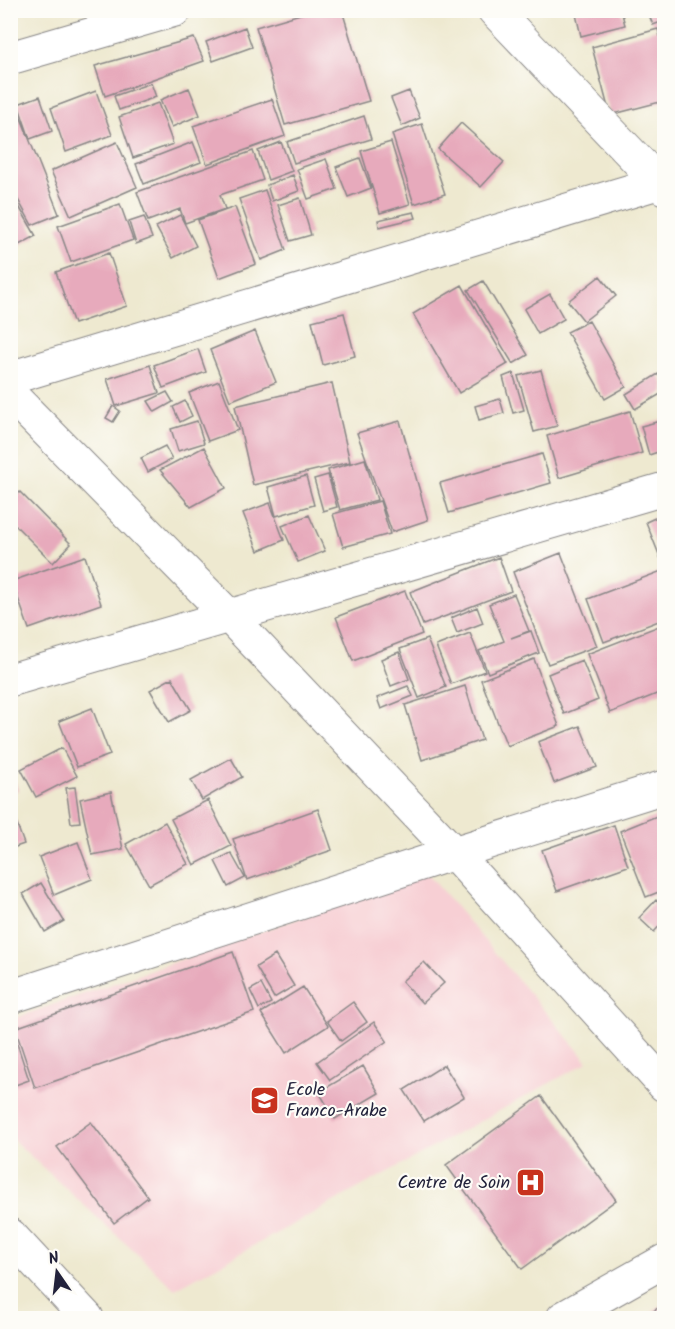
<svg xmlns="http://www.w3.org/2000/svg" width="675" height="1329" font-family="Kalam,sans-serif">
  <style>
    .built { fill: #f7cfd4 }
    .building { fill: #e7aabc }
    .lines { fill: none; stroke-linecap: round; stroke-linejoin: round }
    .minor-casing { stroke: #888686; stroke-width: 35 }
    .minor { stroke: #fff; stroke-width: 33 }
    .labels { text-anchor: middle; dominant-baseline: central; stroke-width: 4.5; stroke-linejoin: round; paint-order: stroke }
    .poi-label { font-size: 18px; fill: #22223b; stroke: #fdfcf7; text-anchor: start }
  </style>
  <rect width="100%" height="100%" fill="#fdfcf7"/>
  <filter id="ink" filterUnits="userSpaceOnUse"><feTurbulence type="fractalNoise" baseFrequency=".0167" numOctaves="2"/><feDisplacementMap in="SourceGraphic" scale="12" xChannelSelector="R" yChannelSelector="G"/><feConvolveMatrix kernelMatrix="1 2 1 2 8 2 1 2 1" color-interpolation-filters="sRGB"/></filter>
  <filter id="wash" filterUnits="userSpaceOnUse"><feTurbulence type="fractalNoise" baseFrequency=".008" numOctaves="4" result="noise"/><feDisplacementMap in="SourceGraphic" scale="24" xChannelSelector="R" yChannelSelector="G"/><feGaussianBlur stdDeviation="1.35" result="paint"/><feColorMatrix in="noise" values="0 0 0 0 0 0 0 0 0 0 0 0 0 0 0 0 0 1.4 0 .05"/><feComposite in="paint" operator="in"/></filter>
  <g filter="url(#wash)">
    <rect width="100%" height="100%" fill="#eee9d0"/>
    <!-- built -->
    <path class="built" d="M427,873L588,1062L175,1289L11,1138L10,1020Z"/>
    <g id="blocks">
      <!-- building -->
      <path class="building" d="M314,10H342L369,101L285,125L256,27Z
        M575,10H621L625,25L581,36Z
        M647,10H664V21L653,25Z
        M245,27L252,47L213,61L206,42Z
        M658,29L664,52V101L610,115L592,47Z
        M194,38L204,61L105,96L95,66Z
        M151,83L156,97L119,110L114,96Z
        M189,88L200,115L172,127L160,100Z
        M96,91L112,135L66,152L51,108Z
        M409,91L420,118L402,126L391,98Z
        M11,93L59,214L32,225L10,185Z
        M40,96L52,131L30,139L18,104Z
        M272,99L285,136L207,164L193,126Z
        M158,103L173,144L133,158L119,117Z
        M364,116L371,139L294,163L287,142Z
        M461,123L504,162L481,187L438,149Z
        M422,124L445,194L414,204L392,134Z
        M117,142L137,187L71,216L51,171Z
        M193,142L201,162L144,184L136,164Z
        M281,142L292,171L268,180L258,151Z
        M391,142L410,204L380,213L361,151Z
        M253,151L263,180L220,195L225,209L185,223L180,209L148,221L137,192Z
        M360,158L371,188L348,197L336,167Z
        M326,159L337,189L308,199L297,169Z
        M293,175L299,191L272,201L267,185Z
        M265,190L286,250L261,260L239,199Z
        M10,191L36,236L17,246L10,234Z
        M300,198L311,235L290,241L278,205Z
        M120,204L133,240L71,262L58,226Z
        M235,207L256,264L219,278L198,220Z
        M414,212L416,218L379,227L378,220Z
        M180,215L196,246L173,258L156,227Z
        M144,217L152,238L136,244L129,222Z
        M109,253L127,306L74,324L56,272Z
        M600,276L616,296L584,321L568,301Z
        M483,281L528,355L513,364L468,290Z
        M462,285L508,364L459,393L413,314Z
        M550,294L564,319L538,334L524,309Z
        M344,313L355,356L323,365L312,321Z
        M589,321L626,387L605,399L567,332Z
        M255,331L276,382L230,401L210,350Z
        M198,349L206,372L163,388L154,365Z
        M150,365L159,393L116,406L107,379Z
        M541,370L557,426L534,432L518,376Z
        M513,373L524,410L513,413L503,377Z
        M658,374L664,385V392L635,409L626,394Z
        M219,381L238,430L208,441L189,393Z
        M332,383L350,462L253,485L235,406Z
        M167,392L173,402L155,412L148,401Z
        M500,399L504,413L479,420L475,406Z
        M185,401L192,416L180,422L173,407Z
        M113,406L120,411L113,422L106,418Z
        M630,411L642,453L559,478L547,436Z
        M664,420V450L649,455L641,426Z
        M197,421L204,443L178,451L171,429Z
        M400,421L428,520L392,532L357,433Z
        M165,446L172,459L148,472L141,458Z
        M204,447L226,488L191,507L160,470Z
        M542,454L551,483L449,513L440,483Z
        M365,459L377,500L340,510L328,470Z
        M328,475L337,507L323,511L314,479Z
        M306,476L314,505L276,516L268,487Z
        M20,492L71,544L53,563L10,520V501Z
        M380,501L390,534L343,547L333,514Z
        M270,503L284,540L258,551L243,513Z
        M664,514V567L646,522Z
        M309,515L325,551L298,562L282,526Z
        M561,553L597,646L548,664L513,572Z
        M85,556L101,604L29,629L12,581Z
        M499,557L511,591L423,625L410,592Z
        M664,570V619L604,642L588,599Z
        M405,591L422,634L353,661L336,617Z
        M514,594L529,631L511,638L531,631L539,653L488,673L479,651L504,641L489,604Z
        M477,607L483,623L457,633L451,618Z
        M664,624V691L610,713L587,654Z
        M470,633L485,671L451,684L436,646Z
        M427,639L446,687L419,698L400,649Z
        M399,652L409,679L391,686L381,659Z
        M534,659L559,726L507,746L481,680Z
        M582,660L598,700L564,714L548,674Z
        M172,678L191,710L169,722L150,690Z
        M408,686L413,696L381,709L377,698Z
        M465,686L482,740L422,760L405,705Z
        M92,708L110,755L77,767L59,721Z
        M580,726L597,767L554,783L538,742Z
        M62,748L77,776L36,797L21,769Z
        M231,758L242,777L202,800L191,780Z
        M10,768L18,790L10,792Z
        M75,787L80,822L71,823L66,788Z
        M111,792L123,849L92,855L80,799Z
        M208,800L231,846L194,865L171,819Z
        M10,805L24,844L10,849Z
        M318,809L332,850L247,880L233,839Z
        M664,813V890L646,897L620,831Z
        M165,822L188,864L149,885L126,844Z
        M614,825L628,866L557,891L542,850Z
        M78,842L92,879L54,895L39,857Z
        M231,853L245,878L228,887L215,861Z
        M41,883L64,921L45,932L23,894Z
        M656,900L664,908V921L654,932L639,918Z
        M233,952L254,1012L35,1088L15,1028Z
        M275,955L294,986L274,998L256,967Z
        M424,962L444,983L422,1003L402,981Z
        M261,984L271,1003L259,1009L250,990Z
        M303,987L328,1026L286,1053L261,1013Z
        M353,1002L367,1022L341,1041L327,1021Z
        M374,1022L387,1041L330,1080L317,1062Z
        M13,1031L29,1080L10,1087V1032Z
        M444,1065L464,1097L424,1121L404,1090Z
        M363,1066L379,1093L335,1119L319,1092Z
        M541,1096L616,1200L522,1269L446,1165Z
        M91,1122L148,1197L114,1223L57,1147Z
        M662,1305L664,1309V1318H644Z"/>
    </g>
  </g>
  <g filter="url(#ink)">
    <use href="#blocks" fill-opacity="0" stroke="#888686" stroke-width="1.5"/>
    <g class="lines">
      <defs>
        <path id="minor" d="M494,10L664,188
          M10,58L175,10
          M10,378L664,181
          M10,394L228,615L454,853L664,1085
          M10,680L664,489
          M10,997L454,853L664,787
          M10,1235L87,1318
          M563,1318L664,1261"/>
      </defs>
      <!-- minor casing -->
      <use href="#minor" class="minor-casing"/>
      <!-- minor -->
      <use href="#minor" class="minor"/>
    </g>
  </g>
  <!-- icons -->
  <defs>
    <symbol id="school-square" viewBox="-11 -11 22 22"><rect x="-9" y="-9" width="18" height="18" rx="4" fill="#c8321e" stroke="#fdfcf7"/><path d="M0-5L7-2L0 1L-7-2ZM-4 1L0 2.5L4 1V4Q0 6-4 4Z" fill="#fff"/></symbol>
    <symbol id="hospital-square" viewBox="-11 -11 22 22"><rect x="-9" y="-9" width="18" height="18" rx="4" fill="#c8321e" stroke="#fdfcf7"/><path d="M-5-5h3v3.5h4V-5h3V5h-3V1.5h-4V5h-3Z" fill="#fff"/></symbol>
  </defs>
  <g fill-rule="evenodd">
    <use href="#school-square" x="248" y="1084" width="33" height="33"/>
    <use href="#hospital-square" x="514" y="1166" width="33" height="33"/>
  </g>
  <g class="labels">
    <!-- poi labels -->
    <g class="poi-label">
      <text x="286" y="1090">Ecole<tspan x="286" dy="21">Franco-Arabe</tspan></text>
      <text x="510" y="1183" text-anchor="end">Centre de Soin</text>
    </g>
  </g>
  <!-- margin -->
  <rect width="675" height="1329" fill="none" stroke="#fdfcf7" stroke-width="36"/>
  <!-- north arrow -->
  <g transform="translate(57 1272) rotate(346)" stroke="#fdfcf7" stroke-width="4.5" paint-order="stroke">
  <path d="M0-4.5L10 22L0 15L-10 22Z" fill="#22223b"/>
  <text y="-9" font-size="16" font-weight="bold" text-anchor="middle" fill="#22223b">N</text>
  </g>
</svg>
